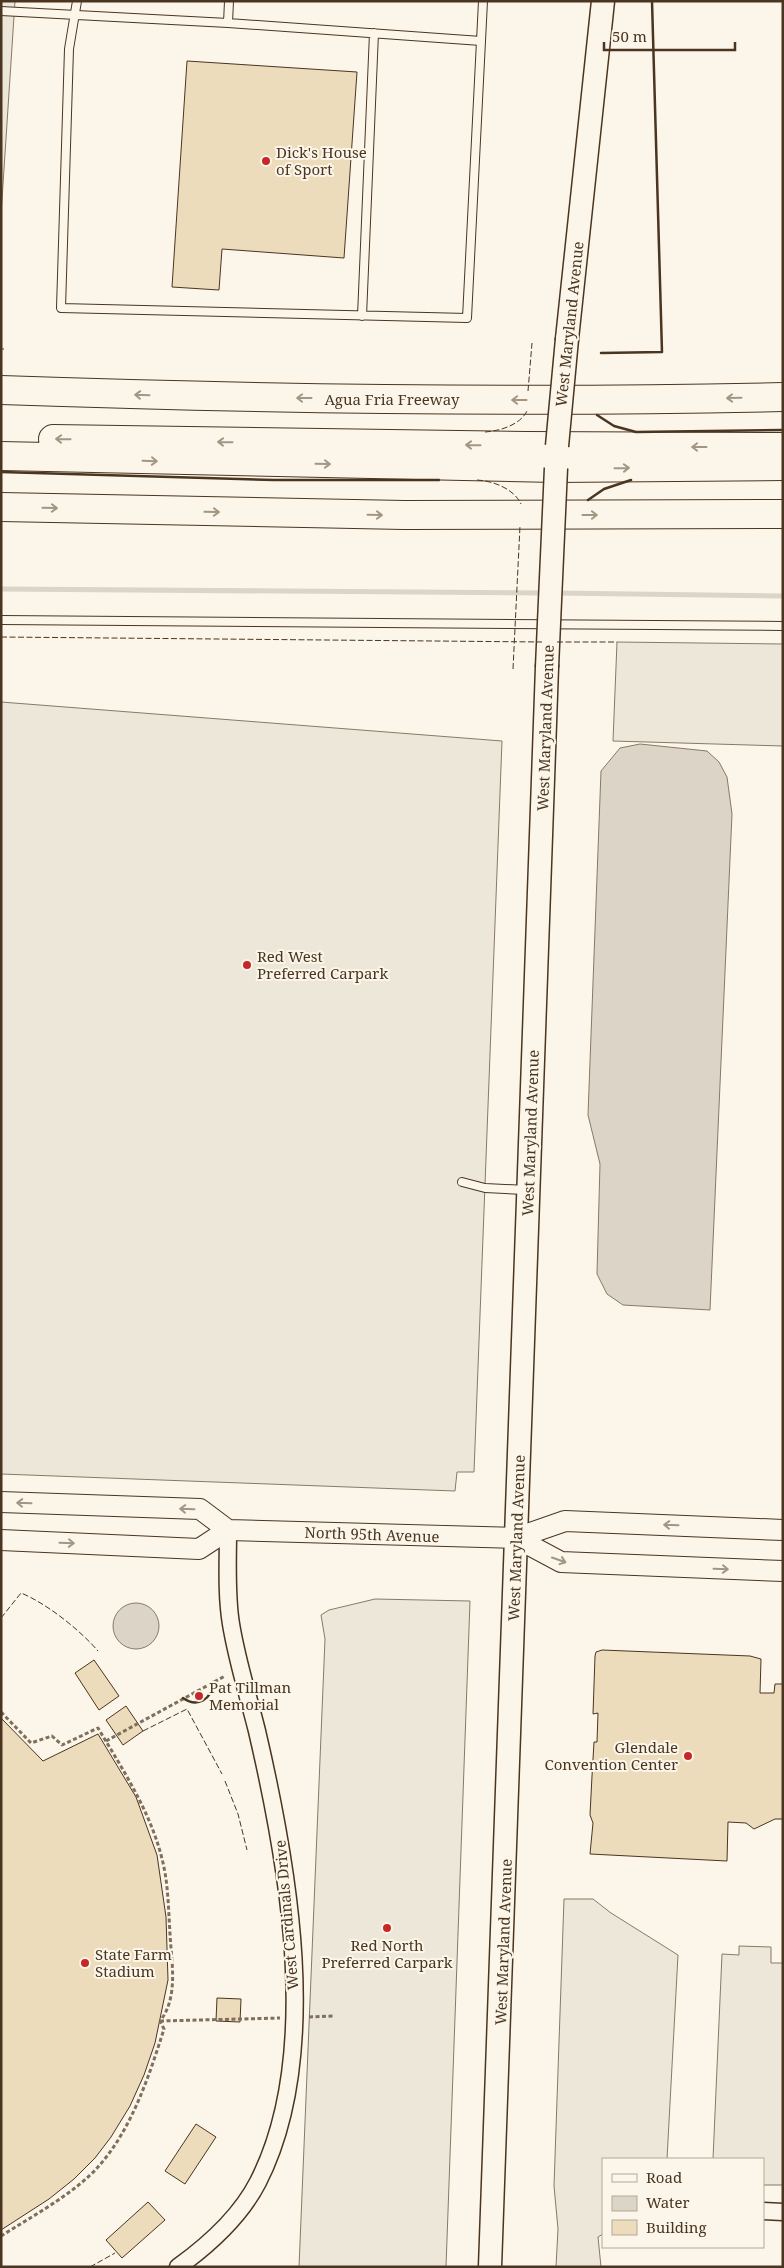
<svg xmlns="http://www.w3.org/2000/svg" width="784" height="2268" font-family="'Noto Serif',serif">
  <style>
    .parking { fill: #ede7d9; stroke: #887966 }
    .water { fill: #dcd4c6; stroke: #887966 }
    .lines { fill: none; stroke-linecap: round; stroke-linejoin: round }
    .stream { stroke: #dcd4c6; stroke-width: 5 }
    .building { fill: #ecdcbc; stroke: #4a3520 }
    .service-casing { stroke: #4a3520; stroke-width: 10 }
    .minor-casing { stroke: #4a3520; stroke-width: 19 }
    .tertiary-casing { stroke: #4a3520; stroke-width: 22 }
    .secondary-casing { stroke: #4a3520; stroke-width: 25 }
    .motorway-casing { stroke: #4a3520; stroke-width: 30 }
    .path { stroke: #7f6f5c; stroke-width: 3; stroke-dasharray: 4 2.5; stroke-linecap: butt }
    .service { stroke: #fbf6e9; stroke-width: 8 }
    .minor { stroke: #fbf6e9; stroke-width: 16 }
    .tertiary { stroke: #fbf6e9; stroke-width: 20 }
    .secondary { stroke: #fbf6e9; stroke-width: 22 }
    .motorway { stroke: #fbf6e9; stroke-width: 28 }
    .secondary-bridge-casing { stroke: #4a3520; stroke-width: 25; stroke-linecap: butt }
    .secondary-bridge { stroke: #fbf6e9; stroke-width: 22 }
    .fence { stroke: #4a3520; stroke-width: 1; stroke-dasharray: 6 2.5; stroke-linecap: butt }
    .wall { stroke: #4a3520; stroke-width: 2.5 }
    .oneway { stroke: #a29684 }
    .poi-dot { fill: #c62828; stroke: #fbf6e9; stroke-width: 2 }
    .labels { text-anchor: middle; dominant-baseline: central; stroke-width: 4; stroke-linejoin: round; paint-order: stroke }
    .poi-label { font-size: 15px; fill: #4a3520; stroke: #fbf6e9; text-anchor: start }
    .street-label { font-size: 15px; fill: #4a3520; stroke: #fbf6e9 }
  </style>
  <rect width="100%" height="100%" fill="#fbf6e9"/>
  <!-- parking -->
  <path class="parking" d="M1,1H15L1,215Z
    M617,642L783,644V746L613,741Z
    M1,702L502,741L474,1472H457L455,1491L1,1474Z
    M375,1599L470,1601L446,2267H299L325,1639L321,1615L329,1610Z
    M564,1899H593L611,1913L678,1955L667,2159H603V2234L598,2237L601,2267H556L558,2229L554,2186Z
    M739,1946L771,1947V1963H783V2185H763V2159H713L722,1954L739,1955Z"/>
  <!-- water -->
  <path class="water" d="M640,744L707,751L719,762L727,777L732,814L710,1310L623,1305L607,1294L597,1274L600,1164L588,1115L601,771L620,748Z
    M113 1626a23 23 0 1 1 46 0a23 23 0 1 1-46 0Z"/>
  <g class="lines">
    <!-- stream -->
    <path class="stream" d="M1,589L545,593
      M556,593L783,596"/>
  </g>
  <!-- building -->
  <path class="building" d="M187,61L357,72L344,258L222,249L219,290L172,287Z
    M602,1650L750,1656L761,1659L760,1693H774L775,1684H783V1819H775L754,1829L746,1823L728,1822L727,1861L590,1854L593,1823L590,1815L592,1776L594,1742H597L598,1713L593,1714L595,1656L596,1652Z
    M94,1660L119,1696L99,1710L75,1673Z
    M126,1706L143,1731L123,1745L106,1720Z
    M1,1718L43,1761L98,1734L136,1797L157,1855L166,1917L168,1980L155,2043L144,2075L130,2106L111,2137L95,2158L74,2179L49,2199L1,2230Z
    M217,1998L241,1999L240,2022L216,2021Z
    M196,2124L216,2137L185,2184L165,2171Z
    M148,2202L165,2220L122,2258L106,2240Z"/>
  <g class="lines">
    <defs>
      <path id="service" d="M77,1L69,49L61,308L467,318L481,41L228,23
        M1,11L228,23L229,1
        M481,41L483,1
        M362,316L374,33
        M1,620L783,626
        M462,1182L485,1188L526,1190"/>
      <path id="minor" d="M763,2211L783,2212
        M178,2267C210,2244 240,2217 258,2182C323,2055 288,1864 257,1731C248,1695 237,1661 231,1624C226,1594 228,1561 228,1530"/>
      <path id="tertiary" d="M1,1502L200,1509L228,1530
        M516,1538L561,1562L783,1571
        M1,1540L199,1549L228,1530L516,1538L565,1521L783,1530"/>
      <path id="secondary" d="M567,339L603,1
        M490,2267L547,667"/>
      <path id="motorway" d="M1,390C262,399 522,403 783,397
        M53,439L527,446L783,447
        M1,456L556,468L783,466
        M1,507L404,515L783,514"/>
    </defs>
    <!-- service casing -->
    <use href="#service" class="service-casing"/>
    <!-- minor casing -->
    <use href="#minor" class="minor-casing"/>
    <!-- tertiary casing -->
    <use href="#tertiary" class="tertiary-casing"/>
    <!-- secondary casing -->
    <use href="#secondary" class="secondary-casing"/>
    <!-- motorway casing -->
    <use href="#motorway" class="motorway-casing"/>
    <!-- path -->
    <path class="path" d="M1,1712L31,1743L52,1736L62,1745L98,1728C126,1775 158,1823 166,1879C169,1902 169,1925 171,1948C173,1972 176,2001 160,2021
      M106,1741L225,1676
      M309,2017L333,2016
      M160,2021L280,2018
      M1,2236C31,2217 75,2193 98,2167C132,2129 149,2076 164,2029L160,2021"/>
    <!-- service -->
    <use href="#service" class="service"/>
    <!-- minor -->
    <use href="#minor" class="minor"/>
    <!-- tertiary -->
    <use href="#tertiary" class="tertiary"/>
    <!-- secondary -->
    <use href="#secondary" class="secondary"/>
    <!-- motorway -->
    <use href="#motorway" class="motorway"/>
    <defs>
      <path id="secondary-bridge" d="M557,446L567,339
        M547,667L556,468"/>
    </defs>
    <!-- secondary-bridge casing -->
    <use href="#secondary-bridge" class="secondary-bridge-casing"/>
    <!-- secondary-bridge -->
    <use href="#secondary-bridge" class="secondary-bridge"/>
    <!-- fence -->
    <path class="fence" d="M1,349H4
      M528,391L532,343
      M485,432C500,431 520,425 527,411
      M477,480C494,481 514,489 521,504
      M1,637L542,642
      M557,642H617
      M513,669L520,526
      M1,1618L21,1593C46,1603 80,1630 98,1651
      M143,1731L187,1709L222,1774
      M225,1781L238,1814L247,1850
      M90,2267L115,2253"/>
    <!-- wall -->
    <path class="wall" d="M601,353L662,352L652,1
      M597,415L614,426L636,432L783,430
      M1,472L274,480H439
      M588,500L604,489L631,480
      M183,1698C197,1708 212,1700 213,1682"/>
  </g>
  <!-- one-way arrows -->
  <defs><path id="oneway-shaft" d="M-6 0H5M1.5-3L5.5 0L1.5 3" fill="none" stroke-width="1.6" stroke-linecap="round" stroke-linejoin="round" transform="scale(1.25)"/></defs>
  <g class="oneway">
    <use href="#oneway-shaft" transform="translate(142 395) rotate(-178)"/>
    <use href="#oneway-shaft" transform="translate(304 398) rotate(-180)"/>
    <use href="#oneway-shaft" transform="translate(734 398) rotate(179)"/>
    <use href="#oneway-shaft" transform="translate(519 400) rotate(-180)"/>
    <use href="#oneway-shaft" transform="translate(63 439) rotate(-179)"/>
    <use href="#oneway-shaft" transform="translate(225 442) rotate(-179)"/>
    <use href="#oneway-shaft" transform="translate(473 445) rotate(-179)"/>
    <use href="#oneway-shaft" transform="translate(699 447) rotate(-180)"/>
    <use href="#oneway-shaft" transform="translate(150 461) rotate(2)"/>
    <use href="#oneway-shaft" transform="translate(323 464) rotate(1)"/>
    <use href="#oneway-shaft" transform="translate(622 468) rotate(-1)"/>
    <use href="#oneway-shaft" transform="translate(50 508) rotate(1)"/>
    <use href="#oneway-shaft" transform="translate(212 512) rotate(1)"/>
    <use href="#oneway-shaft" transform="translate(375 515) rotate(1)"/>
    <use href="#oneway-shaft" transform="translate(590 515)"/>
    <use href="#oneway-shaft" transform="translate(24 1503) rotate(-178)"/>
    <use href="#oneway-shaft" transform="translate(187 1509) rotate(-178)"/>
    <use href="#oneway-shaft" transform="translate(671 1525) rotate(-178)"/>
    <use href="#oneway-shaft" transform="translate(67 1543) rotate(2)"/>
    <use href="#oneway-shaft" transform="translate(559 1560) rotate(19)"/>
    <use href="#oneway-shaft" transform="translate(721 1569) rotate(2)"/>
  </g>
  <!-- markers -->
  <g class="poi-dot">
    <circle cx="266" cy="161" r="5"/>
    <circle cx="247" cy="965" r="5"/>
    <circle cx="199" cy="1696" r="5"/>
    <circle cx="688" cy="1756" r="5"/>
    <circle cx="387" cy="1928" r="5"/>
    <circle cx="85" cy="1963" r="5"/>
  </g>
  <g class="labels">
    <!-- poi labels -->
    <g class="poi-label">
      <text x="276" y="152">Dick's House<tspan x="276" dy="17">of Sport</tspan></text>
      <text x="257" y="956">Red West<tspan x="257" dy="17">Preferred Carpark</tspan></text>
      <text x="209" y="1687">Pat Tillman<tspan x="209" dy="17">Memorial</tspan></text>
      <text x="678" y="1747" text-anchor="end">Glendale<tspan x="678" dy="17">Convention Center</tspan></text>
      <text x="387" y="1945" text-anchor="middle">Red North<tspan x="387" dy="17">Preferred Carpark</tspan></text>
      <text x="95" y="1954">State Farm<tspan x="95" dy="17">Stadium</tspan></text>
    </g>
    <!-- street labels -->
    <g class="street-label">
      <text transform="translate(569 324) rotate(-84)">West Maryland Avenue</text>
      <text x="392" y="399">Agua Fria Freeway</text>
      <text transform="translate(545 728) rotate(-88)">West Maryland Avenue</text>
      <text transform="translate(530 1133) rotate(-88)">West Maryland Avenue</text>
      <text transform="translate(372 1534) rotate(2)">North 95th Avenue</text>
      <text transform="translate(516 1538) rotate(-88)">West Maryland Avenue</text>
      <text transform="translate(286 1915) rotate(-95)">West Cardinals Drive</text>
      <text transform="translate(503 1942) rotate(-88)">West Maryland Avenue</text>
    </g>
  </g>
  <!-- border -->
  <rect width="784" height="2268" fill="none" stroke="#4a3520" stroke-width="5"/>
  <!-- legend -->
  <rect x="602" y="2158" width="162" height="90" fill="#fbf6e9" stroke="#b4a999"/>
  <rect x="612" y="2174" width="25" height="8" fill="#fbf6e9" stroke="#b4a999"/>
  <text x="646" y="2183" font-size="15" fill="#4a3520">Road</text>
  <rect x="612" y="2196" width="25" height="15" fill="#dcd4c6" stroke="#b4a999"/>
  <text x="646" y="2208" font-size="15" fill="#4a3520">Water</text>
  <rect x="612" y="2220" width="25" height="15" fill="#ecdcbc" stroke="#b4a999"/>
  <text x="646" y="2233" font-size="15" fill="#4a3520">Building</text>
  <!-- scale -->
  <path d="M604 42v8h131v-8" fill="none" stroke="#4a3520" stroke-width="2.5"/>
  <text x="612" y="42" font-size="15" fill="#4a3520" stroke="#fbf6e9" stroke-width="4" paint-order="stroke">50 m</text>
</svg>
